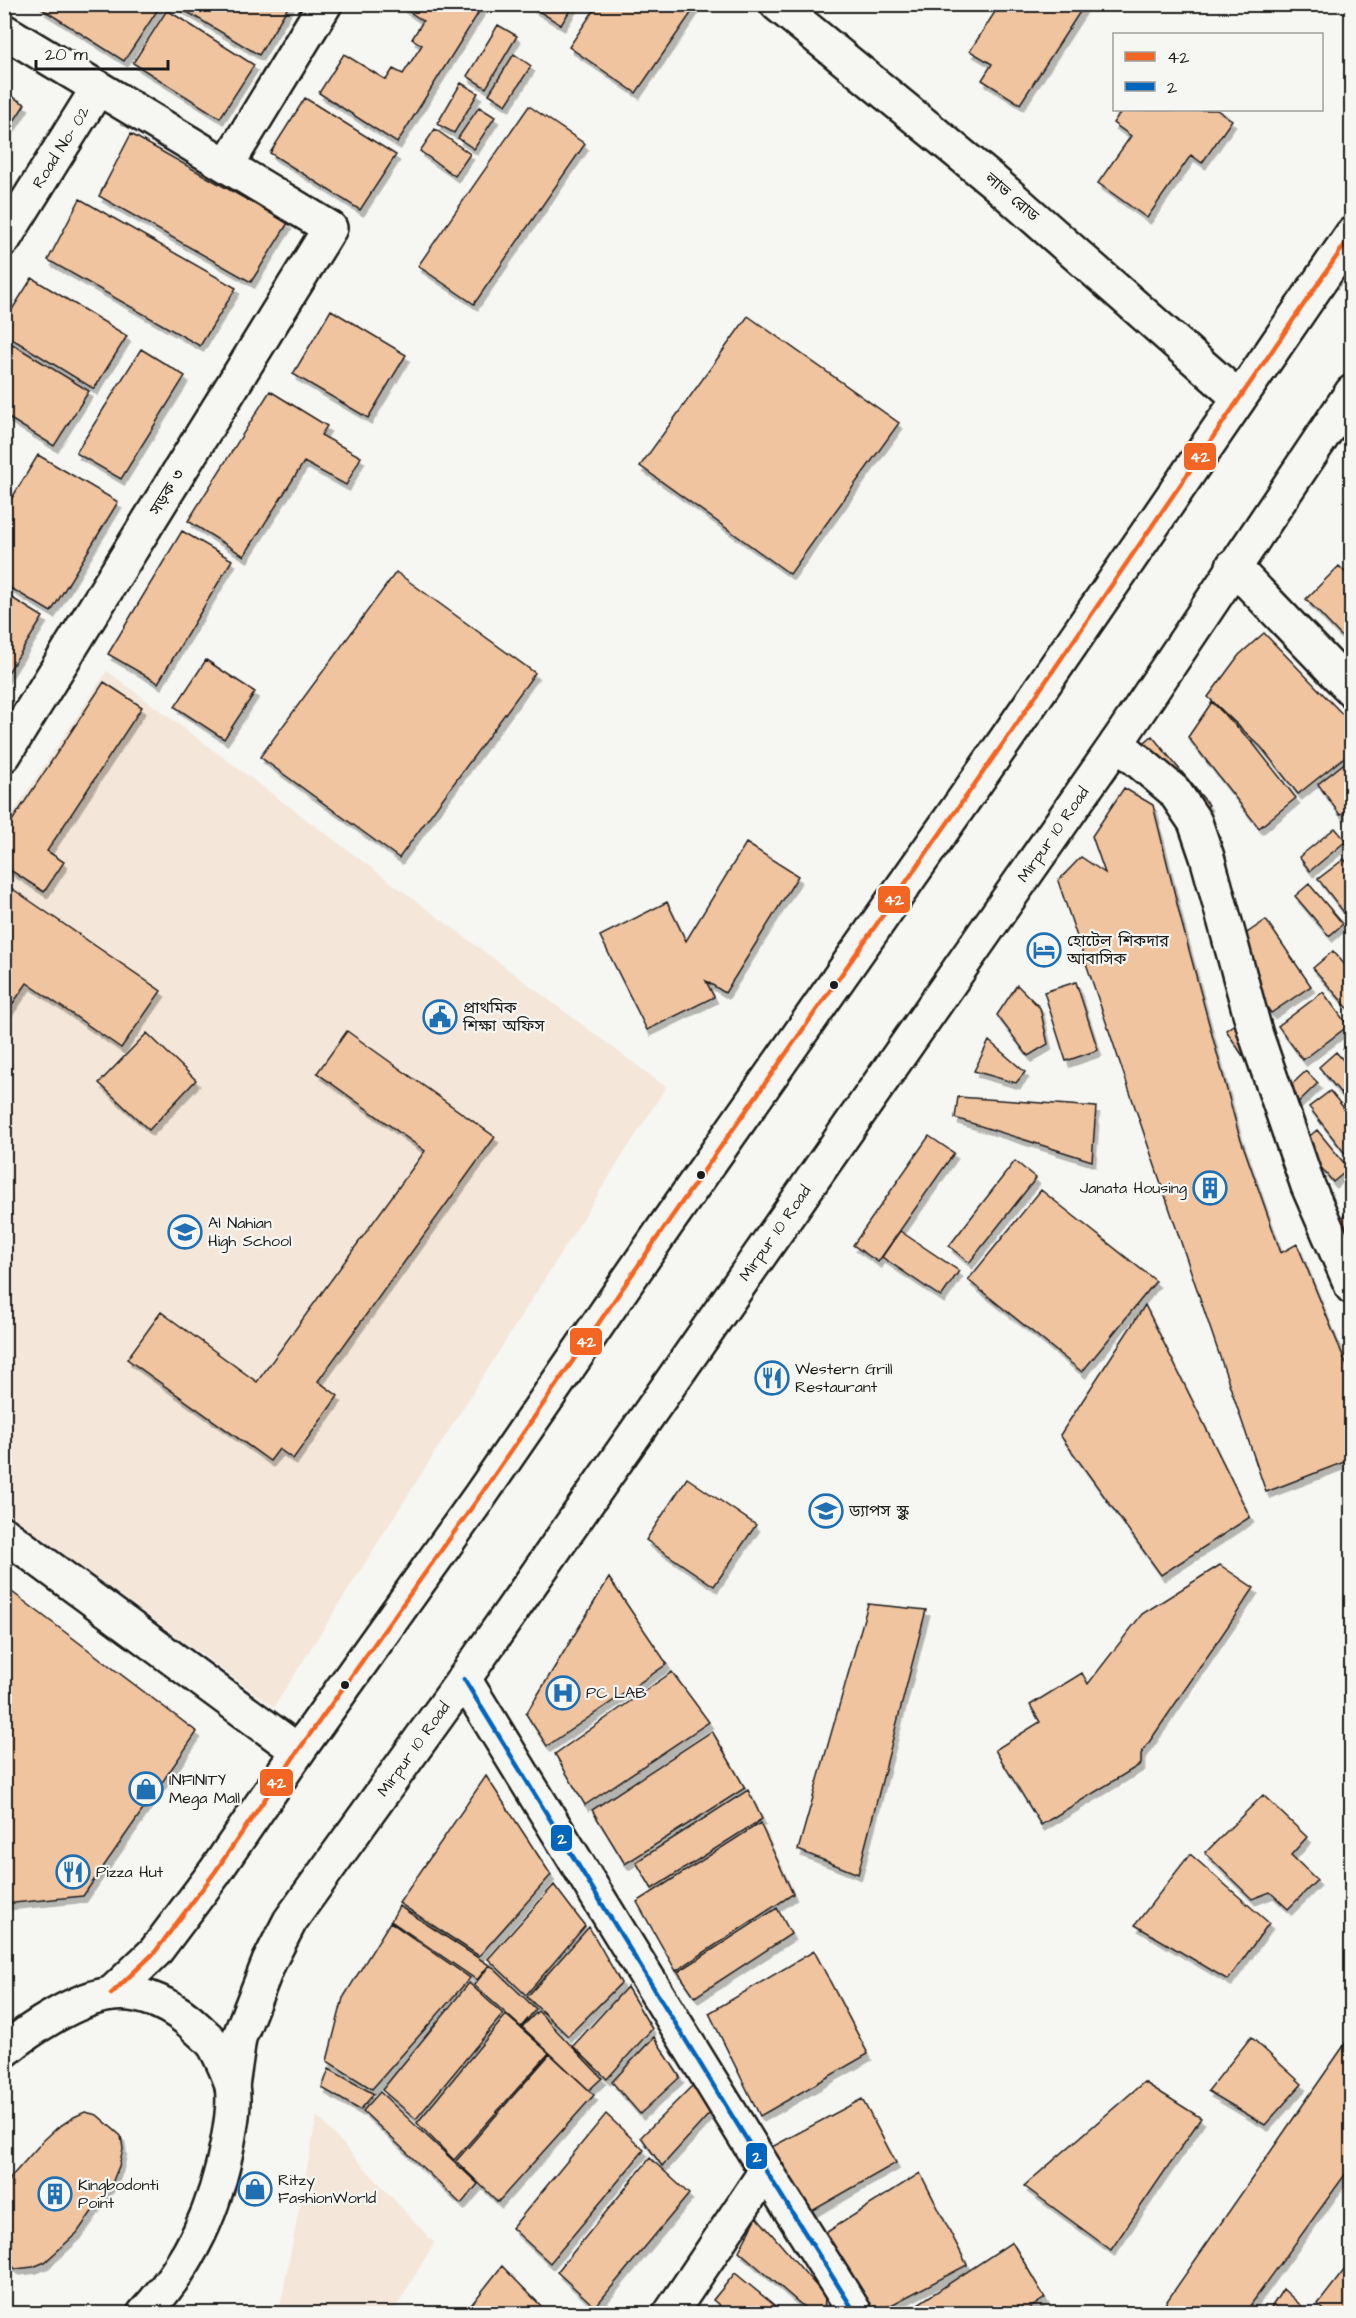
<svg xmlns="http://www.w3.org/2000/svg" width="1356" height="2318" font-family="'Architects Daughter','Noto Sans Bengali',sans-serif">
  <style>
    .built { fill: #f4e7d9; fill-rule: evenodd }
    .building { fill: #f1c4a0; stroke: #1c1c1c; stroke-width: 1.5; filter: url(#shadow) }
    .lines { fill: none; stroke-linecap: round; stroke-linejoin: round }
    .minor-casing { stroke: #1c1c1c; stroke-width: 38 }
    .major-casing { stroke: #1c1c1c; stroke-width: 38 }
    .minor { stroke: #f6f6f2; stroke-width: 33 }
    .major { stroke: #f6f6f2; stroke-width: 33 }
    .bus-1-casing { stroke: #f6f6f2; stroke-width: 9 }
    .bus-2-casing { stroke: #f6f6f2; stroke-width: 9 }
    .bus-1 { stroke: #f26522; stroke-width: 4.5 }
    .bus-2 { stroke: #0065bd; stroke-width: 4.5 }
    .bus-dot { fill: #1c1c1c; stroke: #f6f6f2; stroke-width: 2 }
    .labels { text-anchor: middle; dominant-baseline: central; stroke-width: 4.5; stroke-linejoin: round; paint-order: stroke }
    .street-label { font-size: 16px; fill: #1c1c1c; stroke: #f6f6f2 }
    .poi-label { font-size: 16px; fill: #1c1c1c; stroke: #f6f6f2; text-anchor: start }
    .line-badge { stroke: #f6f6f2; stroke-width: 2 }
    .badge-label { font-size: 16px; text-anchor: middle; font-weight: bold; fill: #fff }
  </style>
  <defs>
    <filter id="shadow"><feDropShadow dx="3.5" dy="6" stdDeviation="0" flood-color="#0004"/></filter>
  </defs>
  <rect width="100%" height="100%" fill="#f6f6f2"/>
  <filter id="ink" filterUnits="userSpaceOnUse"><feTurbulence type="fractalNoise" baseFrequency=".0167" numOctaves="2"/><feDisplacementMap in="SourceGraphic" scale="12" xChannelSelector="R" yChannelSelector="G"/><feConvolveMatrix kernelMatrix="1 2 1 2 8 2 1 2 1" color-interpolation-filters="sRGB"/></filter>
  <g filter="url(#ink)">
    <!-- built -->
    <path class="built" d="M107,671L666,1087L274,1707L5,1512V1016L27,983L121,1048L161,992L5,883V866L47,851L142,707L104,682L5,833V825ZM348,1031L495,1137L318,1381L338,1396L293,1459L279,1449L269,1461L127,1359L161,1313L257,1382L425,1151L318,1073Z
      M317,2116L434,2243L393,2313H279Z"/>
    <!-- building -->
    <path class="building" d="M45,4H154L159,8L124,61L42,9Z
      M174,4H290L259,55Z
      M398,4H484L397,143L319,93L344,54L386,80L393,69L403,74L422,45L412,39L423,21Z
      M533,4H574L561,25L532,7Z
      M598,4H687L694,9L636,93L569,47Z
      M1000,4H1085L1020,104L982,80L992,64L970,51Z
      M167,10L254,65L220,118L133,63Z
      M498,25L517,36L486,88L467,76Z
      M514,54L531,66L506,105L489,94Z
      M461,83L478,93L454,133L437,124Z
      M4,92L25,104L4,137Z
      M305,98L396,155L360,210L270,153Z
      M529,106L585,144L474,304L418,266Z
      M479,107L495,117L474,149L458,138Z
      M1122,110H1217L1232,120L1202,163L1191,155L1147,218L1098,183L1131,136L1113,123Z
      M435,129L470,154L455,176L420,151Z
      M131,134L288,223L251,282L99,196Z
      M80,199L236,288L200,346L48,260Z
      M32,278L127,336L94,389L4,334V322Z
      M331,310L406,355L368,418L293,374Z
      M748,316L899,423L790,574L640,466Z
      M4,339L89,391L54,446L4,415Z
      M141,349L185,376L121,479L76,453Z
      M270,391L327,426L321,435L361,457L346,485L304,462L244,556L188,521Z
      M38,455L118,502L51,612L4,584V511Z
      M182,531L232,560L158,683L108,654Z
      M1339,566L1352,579V634L1345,640L1306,599Z
      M396,572L535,673L399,858L260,757Z
      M4,593L43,617L4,679Z
      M1264,633L1352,724V751L1298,794L1261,747L1208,697L1239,655Z
      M206,660L255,692L224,739L175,707Z
      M104,682L142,707L47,851L64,862L44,892L4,866V833Z
      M1212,702L1252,742L1296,798L1259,828L1188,737Z
      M1152,736L1209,805L1184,825L1133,752Z
      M1352,757V806L1340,815L1318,784Z
      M1124,788L1153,805L1181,920L1238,1131L1281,1253L1297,1244L1352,1378V1459L1266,1492L1058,881L1081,857L1105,873L1092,836Z
      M1335,828L1346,841L1310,871L1299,857Z
      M746,843L798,876L725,993L706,981L714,997L647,1030L600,936L667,902L686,941Z
      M1344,859L1352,869V911L1346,915L1318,879Z
      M4,883L161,991L121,1048L27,983L4,1016Z
      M1309,884L1343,924L1329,936L1295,896Z
      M1266,920L1311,986L1271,1013L1225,948Z
      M1333,951L1352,973V1013L1313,968Z
      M1076,982L1098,1050L1066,1061L1044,992Z
      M1017,985L1040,1008L1048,1044L1028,1056L997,1015Z
      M1323,992L1348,1026L1303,1060L1278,1026Z
      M1257,1009L1275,1034L1243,1056L1226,1030Z
      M347,1031L495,1137L318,1381L338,1396L293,1459L279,1449L270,1461L127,1359L161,1312L257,1382L425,1151L317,1073Z
      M147,1033L196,1080L149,1130L99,1083Z
      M989,1041L1025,1072L1016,1083L974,1071Z
      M1352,1041V1059L1343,1050Z
      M1336,1052L1352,1070V1100L1348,1102L1319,1067Z
      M1306,1071L1318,1083L1285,1115L1273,1102Z
      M1330,1091L1352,1118L1350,1160L1309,1107Z
      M958,1097L1096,1107L1092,1161L955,1118Z
      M1317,1130L1349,1169L1333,1182L1301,1143Z
      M929,1136L954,1153L878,1262L853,1245Z
      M1015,1161L1036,1178L969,1263L949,1246Z
      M1041,1190L1156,1281L1082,1372L968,1280Z
      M1351,1210L1352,1211V1254L1330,1226Z
      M900,1231L959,1271L941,1297L882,1257Z
      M1145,1305L1250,1517L1161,1575L1060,1435Z
      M687,1478L756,1525L714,1586L646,1540Z
      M1220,1565L1254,1588L1141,1754V1764L1041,1825L995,1750L1040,1722L1030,1705L1082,1673L1088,1684L1142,1614Z
      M609,1578L667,1664L547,1746L526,1714Z
      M4,1586L197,1732L83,1896L4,1904Z
      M868,1604L926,1610L858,1874L798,1850Z
      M672,1672L709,1722L585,1805L555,1754Z
      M712,1731L745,1788L625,1864L592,1810Z
      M486,1776L551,1875L479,1956L399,1903Z
      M748,1790L762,1819L652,1889L636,1862Z
      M1263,1795L1307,1837L1291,1855L1317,1880L1288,1909L1270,1892L1252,1899L1205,1853Z
      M760,1823L793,1894L676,1971L637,1902Z
      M1190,1854L1269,1923L1228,1980L1135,1925Z
      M554,1885L585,1926L526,1995L488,1959Z
      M399,1906L489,1965L477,1980L391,1921Z
      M777,1908L791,1934L695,1997L678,1972Z
      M390,1922L470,1978L372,2089L327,2061L343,1998Z
      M589,1927L621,1983L568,2036L527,1997Z
      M814,1951L868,2054L760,2116L709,2013Z
      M490,1965L536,2009L521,2027L474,1985Z
      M469,1983L503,2014L416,2119L382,2090Z
      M627,1987L652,2029L607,2079L573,2046Z
      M538,2011L602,2078L589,2090L522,2027Z
      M506,2015L549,2053L454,2160L417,2123Z
      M1352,2034V2165L1244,2314H1158Z
      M654,2037L680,2077L640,2114L612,2082Z
      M1251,2037L1302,2084L1265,2125L1208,2091Z
      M550,2054L594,2095L498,2202L456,2161Z
      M329,2069L374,2094L360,2110L322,2088Z
      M704,2074L720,2102L662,2166L641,2137Z
      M1144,2082L1201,2118L1111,2250L1024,2186Z
      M380,2092L478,2184L461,2204L363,2111Z
      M862,2099L896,2163L812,2211L770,2148Z
      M85,2112L97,2115L121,2136L123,2149L119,2166L112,2183L77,2233L45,2262L33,2267L16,2269L4,2260V2189L11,2177L43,2141L57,2128L74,2117Z
      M606,2114L644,2150L550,2263L512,2228Z
      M650,2158L689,2194L595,2307L557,2272Z
      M920,2173L967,2265L874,2314L824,2234Z
      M757,2217L825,2296L824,2314H812L739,2251Z
      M1012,2242L1045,2298L1021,2314H903Z
      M1352,2260V2314H1328L1318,2304Z
      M502,2266L549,2314H464Z
      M735,2273L785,2314H730L713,2300Z
      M1283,2289L1310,2314H1267Z"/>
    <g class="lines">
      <defs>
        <g id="minor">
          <path d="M777,4L993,181L1239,398"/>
          <path d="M4,31L330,228L4,755"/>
          <path d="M227,165L325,4"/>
          <path id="s1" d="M4,239L98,88"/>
          <path d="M1233,566L1352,690"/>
          <path d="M1117,743L1174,791L1195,822L1207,857L1256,1035L1308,1186L1352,1287"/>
          <path d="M4,1534L298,1751"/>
          <path d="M464,1679L766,2171L856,2314"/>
          <path d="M670,2314L766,2171"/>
        </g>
        <g id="major">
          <path d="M111,1994L155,1952L215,1872L298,1751L480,1496L666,1225L1007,738L1352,234"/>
          <path d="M4,2051C31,2028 77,1998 112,1994C143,1990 176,2007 198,2029C203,2034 210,2039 214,2045C219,2053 230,2077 232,2086C235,2103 231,2125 228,2141C216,2208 191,2263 144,2314"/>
          <path id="s2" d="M232,2086L239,2038L269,1962L290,1921L464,1679L1117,743L1352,392"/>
        </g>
      </defs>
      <!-- minor casing -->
      <use href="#minor" class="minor-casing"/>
      <!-- major casing -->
      <use href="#major" class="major-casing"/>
      <!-- minor -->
      <use href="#minor" class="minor"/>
      <!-- major -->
      <use href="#major" class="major"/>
      <defs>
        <path id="bus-1" d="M111,1994L155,1952L215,1872L298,1751L480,1496L666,1225L1007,738L1352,234"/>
        <path id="bus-2" d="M464,1679L766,2171L856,2314"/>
      </defs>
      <!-- bus-1 casing -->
      <use href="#bus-1" class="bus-1-casing"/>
      <!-- bus-2 casing -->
      <use href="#bus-2" class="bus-2-casing"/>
      <!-- bus-1 -->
      <use href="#bus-1" class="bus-1"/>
      <!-- bus-2 -->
      <use href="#bus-2" class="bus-2"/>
    </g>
  </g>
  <!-- icons -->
  <defs>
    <symbol id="hotel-ring" viewBox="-11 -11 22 22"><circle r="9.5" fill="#f6f6f2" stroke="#1f6fb2" stroke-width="1.5"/><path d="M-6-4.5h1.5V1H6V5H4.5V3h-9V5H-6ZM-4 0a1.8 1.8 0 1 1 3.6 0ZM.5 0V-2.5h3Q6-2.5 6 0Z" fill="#1f6fb2"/></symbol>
    <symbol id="civic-ring" viewBox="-11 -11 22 22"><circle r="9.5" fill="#f6f6f2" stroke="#1f6fb2" stroke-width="1.5"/><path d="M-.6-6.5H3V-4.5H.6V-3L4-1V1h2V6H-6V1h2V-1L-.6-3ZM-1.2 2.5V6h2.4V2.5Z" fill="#1f6fb2"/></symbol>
    <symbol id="building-ring" viewBox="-11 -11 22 22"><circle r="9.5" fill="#f6f6f2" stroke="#1f6fb2" stroke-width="1.5"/><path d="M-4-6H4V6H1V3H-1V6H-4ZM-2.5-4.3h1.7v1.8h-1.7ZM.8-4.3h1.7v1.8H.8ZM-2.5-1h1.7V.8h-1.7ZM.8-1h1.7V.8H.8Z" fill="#1f6fb2"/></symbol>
    <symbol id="university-ring" viewBox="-11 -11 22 22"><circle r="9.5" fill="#f6f6f2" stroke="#1f6fb2" stroke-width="1.5"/><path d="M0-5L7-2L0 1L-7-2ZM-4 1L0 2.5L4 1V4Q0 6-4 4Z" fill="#1f6fb2"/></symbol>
    <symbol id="restaurant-ring" viewBox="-11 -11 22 22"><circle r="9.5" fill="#f6f6f2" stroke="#1f6fb2" stroke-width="1.5"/><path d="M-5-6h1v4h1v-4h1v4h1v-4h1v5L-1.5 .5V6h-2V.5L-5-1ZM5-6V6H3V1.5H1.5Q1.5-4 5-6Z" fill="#1f6fb2"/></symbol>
    <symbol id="school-ring" viewBox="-11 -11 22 22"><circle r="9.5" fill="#f6f6f2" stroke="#1f6fb2" stroke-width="1.5"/><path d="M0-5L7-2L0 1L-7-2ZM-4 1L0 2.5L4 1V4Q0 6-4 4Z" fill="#1f6fb2"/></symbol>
    <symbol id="hospital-ring" viewBox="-11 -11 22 22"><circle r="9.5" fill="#f6f6f2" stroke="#1f6fb2" stroke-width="1.5"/><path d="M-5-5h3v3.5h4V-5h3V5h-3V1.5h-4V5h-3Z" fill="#1f6fb2"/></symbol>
    <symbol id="shop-ring" viewBox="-11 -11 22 22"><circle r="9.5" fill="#f6f6f2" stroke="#1f6fb2" stroke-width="1.5"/><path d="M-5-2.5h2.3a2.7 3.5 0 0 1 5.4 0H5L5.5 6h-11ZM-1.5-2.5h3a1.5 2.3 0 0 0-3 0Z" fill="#1f6fb2"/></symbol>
  </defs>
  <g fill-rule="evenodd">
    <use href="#hotel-ring" x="1025" y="931" width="38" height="38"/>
    <use href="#civic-ring" x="421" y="998" width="38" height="38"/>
    <use href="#building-ring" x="1191" y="1169" width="38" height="38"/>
    <use href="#university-ring" x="166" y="1213" width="38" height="38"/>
    <use href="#restaurant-ring" x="753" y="1359" width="38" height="38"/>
    <use href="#school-ring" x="807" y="1492" width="38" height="38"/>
    <use href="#hospital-ring" x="544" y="1674" width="38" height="38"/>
    <use href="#shop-ring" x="127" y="1770" width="38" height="38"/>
    <use href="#restaurant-ring" x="54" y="1853" width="38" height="38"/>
    <use href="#shop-ring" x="236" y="2170" width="38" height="38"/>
    <use href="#building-ring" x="36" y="2175" width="38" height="38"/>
  </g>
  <!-- markers -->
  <g class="bus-dot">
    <circle cx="834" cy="985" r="5"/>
    <circle cx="701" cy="1175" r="5"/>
    <circle cx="345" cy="1685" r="5"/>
  </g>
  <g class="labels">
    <!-- street labels -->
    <g class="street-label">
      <text stroke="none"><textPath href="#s1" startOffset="108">Road No- 02</textPath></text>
      <text transform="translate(1012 197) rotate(41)">লাভ রোড</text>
      <text transform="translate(167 492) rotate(-58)">সড়ক ৩</text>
      <text stroke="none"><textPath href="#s2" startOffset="1504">Mirpur 10 Road</textPath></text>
      <text stroke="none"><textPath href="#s2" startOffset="1018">Mirpur 10 Road</textPath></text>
      <text stroke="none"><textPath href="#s2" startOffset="388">Mirpur 10 Road</textPath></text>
    </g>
    <!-- poi labels -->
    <g class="poi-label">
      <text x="1067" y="941">হোটেল শিকদার<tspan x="1067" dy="18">আবাসিক</tspan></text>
      <text x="463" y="1008">প্রাথমিক<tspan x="463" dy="18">শিক্ষা অফিস</tspan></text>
      <text x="1187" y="1188" text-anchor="end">Janata Housing</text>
      <text x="208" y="1223">Al Nahian<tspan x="208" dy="18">High School</tspan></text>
      <text x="795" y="1369">Western Grill<tspan x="795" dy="18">Restaurant</tspan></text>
      <text x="849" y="1511">ড্যাপস স্কুল</text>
      <text x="586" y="1693">PC LAB</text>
      <text x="169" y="1780">INFINITY<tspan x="169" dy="18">Mega Mall</tspan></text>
      <text x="96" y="1872">Pizza Hut</text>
      <text x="278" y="2180">Ritzy<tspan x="278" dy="18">FashionWorld</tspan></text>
      <text x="78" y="2185">Kingbodonti<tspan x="78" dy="18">Point</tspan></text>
    </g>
  </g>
  <g class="line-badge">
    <rect x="1183" y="442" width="34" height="29" rx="6" fill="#f26522"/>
    <rect x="877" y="885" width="34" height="29" rx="6" fill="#f26522"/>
    <rect x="569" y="1327" width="34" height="29" rx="6" fill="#f26522"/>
    <rect x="259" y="1768" width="35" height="29" rx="6" fill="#f26522"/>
    <rect x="550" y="1824" width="23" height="28" rx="6" fill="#0065bd"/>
    <rect x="745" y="2142" width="23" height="28" rx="6" fill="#0065bd"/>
  </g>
  <g class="badge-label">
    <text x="1200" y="462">42</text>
    <text x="894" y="905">42</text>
    <text x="586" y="1347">42</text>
    <text x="276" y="1788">42</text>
    <text x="562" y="1844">2</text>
    <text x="757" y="2162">2</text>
  </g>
  <!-- margin -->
  <rect width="1356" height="2318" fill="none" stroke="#f6f6f2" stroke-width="24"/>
  <rect x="12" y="12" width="1332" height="2294" fill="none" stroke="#1c1c1c" stroke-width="2" filter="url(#ink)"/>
  <!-- legend -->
  <rect x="1113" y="33" width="210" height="78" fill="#f6f6f2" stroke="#9f9f9c" stroke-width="1.5"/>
  <rect x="1125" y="52" width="30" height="9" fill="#f26522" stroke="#9f9f9c" stroke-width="1.5"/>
  <text x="1167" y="63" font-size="18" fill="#1c1c1c">42</text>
  <rect x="1125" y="82" width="30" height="9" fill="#0065bd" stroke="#9f9f9c" stroke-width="1.5"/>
  <text x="1167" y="93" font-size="18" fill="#1c1c1c">2</text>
  <!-- scale -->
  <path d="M36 60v9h132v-9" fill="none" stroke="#1c1c1c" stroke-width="3"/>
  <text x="45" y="60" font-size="18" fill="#1c1c1c" stroke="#f6f6f2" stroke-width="4.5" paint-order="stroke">20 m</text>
</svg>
